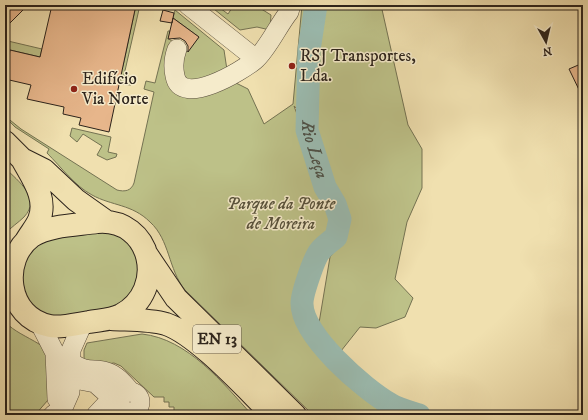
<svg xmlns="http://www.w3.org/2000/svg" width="588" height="420" font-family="'IM FELL DW Pica',serif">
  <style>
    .green { fill: #bdc188; stroke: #747252 }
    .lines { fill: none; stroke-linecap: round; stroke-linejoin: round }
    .river { stroke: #9bbcb1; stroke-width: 23 }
    .building { fill: #e7b68b; stroke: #2c231b }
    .minor-casing { stroke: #5d5240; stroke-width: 20 }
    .major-casing { stroke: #2c231b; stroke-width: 24 }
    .minor { stroke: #f5ebcb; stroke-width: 19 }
    .major { stroke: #f0e0af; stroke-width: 22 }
    .poi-dot { fill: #8f2418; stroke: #f5ebcb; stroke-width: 1.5 }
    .labels { text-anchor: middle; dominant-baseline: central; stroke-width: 3; stroke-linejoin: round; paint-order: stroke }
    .shield { fill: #f5ebcb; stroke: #685f50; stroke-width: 1 }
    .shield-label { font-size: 16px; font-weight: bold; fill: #2c231b }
    .poi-label { font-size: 17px; fill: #2c231b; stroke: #f5ebcb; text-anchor: start }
    .park-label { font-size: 17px; font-style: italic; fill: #58523c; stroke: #f5ebcb }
    .water-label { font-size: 18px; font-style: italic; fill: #4d5148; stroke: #f5ebcb }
  </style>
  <rect width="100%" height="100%" fill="#f0e0af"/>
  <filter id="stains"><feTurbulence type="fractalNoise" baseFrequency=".005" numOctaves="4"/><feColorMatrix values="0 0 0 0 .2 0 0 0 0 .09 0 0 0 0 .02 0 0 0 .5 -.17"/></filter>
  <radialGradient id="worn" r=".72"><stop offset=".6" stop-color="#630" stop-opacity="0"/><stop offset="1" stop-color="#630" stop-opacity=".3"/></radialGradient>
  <!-- green -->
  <path class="green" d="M136,5H151L150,7L140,5L124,75L135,78L131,85L119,84L121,75L118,74L123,66Z
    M209,5H216L228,14L234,5H255L271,15L270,30L257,27L240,30Z
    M302,5H381L408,125L422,149V188L407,222L395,279L413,298L405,317L376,328L360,327L341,351L321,331L319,323L330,257L336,249L347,219L329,178L312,122L294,106L331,206L330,222L334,231L332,238L308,256L297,294L302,324L309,341L322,354L394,412L401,415H313L185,290C168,269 170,240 150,222C132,204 112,206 92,195C75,186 61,167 47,153L49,149L15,127L5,117V116L21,129L117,190C125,192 131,191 134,183L154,92L144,89L146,81L155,83L168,31H170L169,39L187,52L199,37L173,18L175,10L224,50L227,70L236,83L248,89L264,124L293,104Z
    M8,41L42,49L40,57L10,50L5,70V46Z
    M72,128L111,137L108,152L117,154L116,157L107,160L97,155L102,146L83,134L77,142L70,136Z
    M5,168C18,181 42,198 24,217C18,223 11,227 5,234Z
    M101,231L117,234L130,244L140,263L137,288L119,306L59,317L48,316L30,306L18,274L32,247L48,239Z
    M5,322C15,332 26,336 39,344C51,351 48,386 48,400L35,415H5Z
    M142,334C188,339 223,383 252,415H168V411H174V407H169V402H164V397H154L121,366L114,363L98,365L84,359V350L87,343Z"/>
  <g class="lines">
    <!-- river -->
    <path class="river" id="s1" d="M316,5L309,50L307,130L325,187L335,204L340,219L336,237C331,241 324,246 320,251C314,258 302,294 302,303C301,335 364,389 390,404C398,409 410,412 419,415"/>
  </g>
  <!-- building -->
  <path class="building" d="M5,5H28L5,28Z
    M52,5H136L109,132L79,125L81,118L63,114L64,107L27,99L31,85L5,79L10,50L40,57Z
    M163,10L174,13L172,23L160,21Z
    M173,18L199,37L188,52V46L185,41L180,38L168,39Z
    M583,63V98L569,69Z"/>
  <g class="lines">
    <defs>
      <path id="minor" d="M188,5L256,59
        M177,49C174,57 173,67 175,76C181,108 242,71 255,60C267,50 279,24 289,12L291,5
        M39,322L55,353L57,399
        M74,364C87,373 94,368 107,372C117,375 124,384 131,392
        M59,376L95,383L112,398L96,415
        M120 402a10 10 0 1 1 20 0a10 10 0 1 1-20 0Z
        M53,415L63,408L67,399L70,392L71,350L83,323"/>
      <path id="major" d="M5,142L22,159L44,170L76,200L107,222
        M22,159C32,178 48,198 39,220C36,227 30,234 26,241
        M97,222C152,217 168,290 121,315C111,320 99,320 89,322C76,324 62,328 50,326C6,318 0,259 32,236C50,225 77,225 97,222Z
        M147,255L176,298L295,415
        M111,319C129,320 149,319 166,324C198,335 247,390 273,415"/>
    </defs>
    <!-- minor casing -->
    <use href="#minor" class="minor-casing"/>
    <!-- major casing -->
    <use href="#major" class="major-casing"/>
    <!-- minor -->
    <use href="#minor" class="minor"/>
    <!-- major -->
    <use href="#major" class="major"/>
  </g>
  <!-- markers -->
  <g class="poi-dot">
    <circle cx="292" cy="66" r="4"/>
    <circle cx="74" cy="89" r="4"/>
  </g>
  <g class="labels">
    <!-- shield labels -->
    <rect class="shield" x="193" y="325" width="48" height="28" rx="3"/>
    <g class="shield-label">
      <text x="217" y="339">EN 13</text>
    </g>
    <!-- poi labels -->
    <g class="poi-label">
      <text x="300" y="56">RSJ Transportes,<tspan x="300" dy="20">Lda.</tspan></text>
      <text x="82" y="79">Edifício<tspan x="82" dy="20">Via Norte</tspan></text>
    </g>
    <!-- park labels -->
    <g class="park-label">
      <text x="281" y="204">Parque da Ponte<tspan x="281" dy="20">de Moreira</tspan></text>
    </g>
    <!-- water labels -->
    <g class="water-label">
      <text stroke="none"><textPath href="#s1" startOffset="146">Rio Leça</textPath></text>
    </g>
  </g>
  <!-- margin -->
  <rect width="588" height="420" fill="none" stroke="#f0e0af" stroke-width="20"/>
  <rect x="6" y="6" width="576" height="408" fill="none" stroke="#2c231b" stroke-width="2"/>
  <rect x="10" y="10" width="568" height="400" fill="none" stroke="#2c231b"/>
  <!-- north arrow -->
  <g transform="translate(546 42) rotate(172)" stroke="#f5ebcb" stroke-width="3" paint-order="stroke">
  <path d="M0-3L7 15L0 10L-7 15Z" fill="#2c231b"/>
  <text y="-6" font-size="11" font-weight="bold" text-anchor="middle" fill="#2c231b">N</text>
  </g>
  <rect width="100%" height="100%" filter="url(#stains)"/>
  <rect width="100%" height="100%" fill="url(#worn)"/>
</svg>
